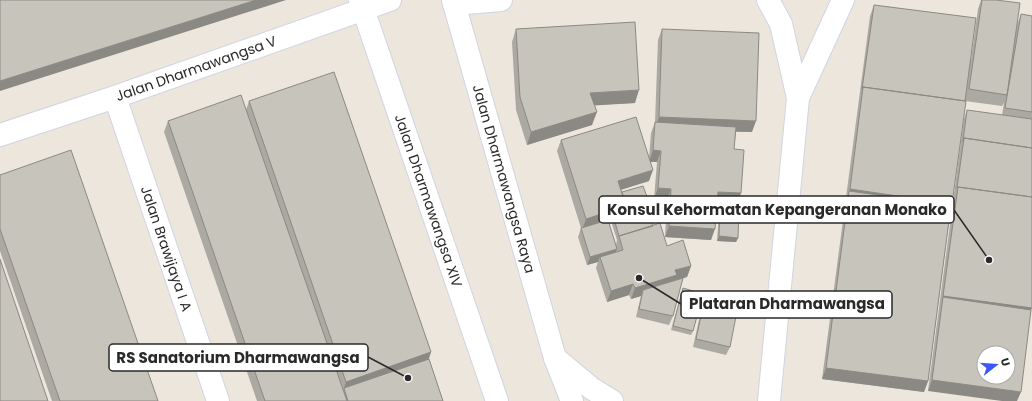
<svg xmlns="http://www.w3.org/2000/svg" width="1032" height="401" font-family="Poppins,sans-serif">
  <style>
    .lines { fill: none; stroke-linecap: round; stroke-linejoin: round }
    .minor-casing { stroke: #d1d4e3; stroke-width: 24 }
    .tertiary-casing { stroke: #d1d4e3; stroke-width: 24 }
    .minor { stroke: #fff; stroke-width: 22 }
    .tertiary { stroke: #fff; stroke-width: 22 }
    .wall { fill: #aba9a1; fill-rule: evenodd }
    .shaded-wall { fill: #8b8983 }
    .building { fill: #c7c4bb; stroke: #8b8983; fill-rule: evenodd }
    .labels { text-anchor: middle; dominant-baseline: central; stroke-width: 3.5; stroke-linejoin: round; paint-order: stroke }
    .street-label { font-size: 14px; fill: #2a2a2a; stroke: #fff }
    .leader { fill: none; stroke: #2a2a2a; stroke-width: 1.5 }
    .callout-dot { fill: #2a2a2a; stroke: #fff; stroke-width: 1.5 }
    .callout { fill: #fff; stroke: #2a2a2a; stroke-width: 1.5 }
    .callout-label { font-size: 15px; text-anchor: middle; font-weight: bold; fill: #2a2a2a }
  </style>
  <rect width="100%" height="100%" fill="#ece6dc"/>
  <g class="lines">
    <defs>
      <g id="minor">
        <path id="s1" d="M360,0L497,401"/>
        <path d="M768,0L781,24L798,98"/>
        <path id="s2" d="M115,97L218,401"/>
        <path id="s3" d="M0,135L115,97L390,0"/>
        <path d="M555,358L591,388L612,401"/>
        <path d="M769,401L798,98L843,0"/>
      </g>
      <g id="tertiary">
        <path id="s4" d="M453,0L555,358L572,401"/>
        <path d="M454,4L501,0"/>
      </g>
    </defs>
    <!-- minor casing -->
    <use href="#minor" class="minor-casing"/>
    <!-- tertiary casing -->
    <use href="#tertiary" class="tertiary-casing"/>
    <!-- minor -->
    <use href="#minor" class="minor"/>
    <!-- tertiary -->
    <use href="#tertiary" class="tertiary"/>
  </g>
  <!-- wall -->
  <path class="wall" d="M981,0H996L1017,25L1021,14L1032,16V308L928,391L964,119L967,110L1002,115L1004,103L1002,106L965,101L928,381L924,392L822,379L870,16L874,5L971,60L978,9Z
    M516,29L635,103L594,105L592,125L527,145L516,110L512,42Z
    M662,29L752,132H736L734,149L741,193L737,204L717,203L711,240L665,237L667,200L654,199L657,162H650L649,181L620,190L622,194V192L647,206L625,213L624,210L622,217L653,226L667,246L691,266L687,277L683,278L673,316L669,325L636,317L641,296L631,299L629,295L607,302L596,268L598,262L587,265L578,237L581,228L557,151L561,140L649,158L651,133L655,122L658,40ZM614,220L612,224L617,240L616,245L608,221Z
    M249,101L431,352L429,359L443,401H257L164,132L168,121L246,110Z
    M0,175L158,401H52L0,251Z
    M720,209L738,238L736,242L717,241L719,214Z
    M683,288L693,331L691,335L671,330Z
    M706,293L730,347L726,355L693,347L703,302Z"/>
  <!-- shaded-wall -->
  <path class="shaded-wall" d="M256,0H286L0,91V81Z
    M639,90L635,103L586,106L590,93Z
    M597,112L592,125L527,145L531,132Z
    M659,117L756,121L752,132L655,128Z
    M653,150L661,151L657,162H649Z
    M653,170L649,181L614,192L618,181Z
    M658,188L671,189L667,200L654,199Z
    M850,189L952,204L947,216L849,191Z
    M718,192L741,193L737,204L714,203Z
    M649,202L647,206L625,213L627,208Z
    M626,206L622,217L582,230L586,219Z
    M669,226L715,229L711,240L665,237Z
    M719,236L738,238L736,242L717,241Z
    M617,249L614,257H600L598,262L587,265L590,257Z
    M691,266L687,277L643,290L641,296L631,299L635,288L675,270Z
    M633,284L629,295L607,302L611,291Z
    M943,296L1032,308L1027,321L943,297Z
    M431,352L427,363L344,388L346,382Z
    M826,368L928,381L924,392L822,379Z
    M932,380L1021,392L1017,401H1002L928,391Z"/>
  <!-- building -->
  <path class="building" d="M0,0H256L0,81Z
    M982,0H996L1020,3L1007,95L969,89Z
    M874,5L976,18L965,101L863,87L862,89Z
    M1021,14L1032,16V112L1005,108Z
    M635,22L639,90L590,93L597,112L531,132L520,97L516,29Z
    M662,29L759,33L756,121L659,117Z
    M334,72L431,352L346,382L249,101Z
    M863,87L966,101L952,204L850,189Z
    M241,95L347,401H265L168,121Z
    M967,110L1032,119V148L964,138L963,141Z
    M636,117L653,170L618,181L626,206L586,219L561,140Z
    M655,122L736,127L734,149L744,150L741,193L718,192L715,229L669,226L671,189L658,188L661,151L653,150Z
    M964,138L1032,148V197L958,187L957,188Z
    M71,150L158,401H60L0,229V175Z
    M643,186L649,202L627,208L622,192Z
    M958,187L1032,197V308L943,296Z
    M849,191L951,205L928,381L826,368Z
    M647,209L653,226L619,236L614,219Z
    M720,209L739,210L738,238L719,236Z
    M608,220L617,249L590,257L581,228Z
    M660,223L667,246L683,240L691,266L675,270L677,275L635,288L633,284L611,291L600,257L623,250L619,236Z
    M0,259L48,401H0Z
    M683,278L673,316L639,309L643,290Z
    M683,288L703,294L693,331L673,326Z
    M706,293L739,301L730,347L696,339Z
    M943,297L1031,310L1021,392L932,380ZM984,353H1008V377H984Z
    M429,359L443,401H348L344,388Z"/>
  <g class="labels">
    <!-- street labels -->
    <g class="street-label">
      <text stroke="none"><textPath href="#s3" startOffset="207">Jalan Dharmawangsa V</textPath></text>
      <text stroke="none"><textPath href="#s4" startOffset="186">Jalan Dharmawangsa Raya</textPath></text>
      <text stroke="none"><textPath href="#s1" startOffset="212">Jalan Dharmawangsa XIV</textPath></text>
      <text stroke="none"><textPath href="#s2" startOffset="160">Jalan Brawijaya I A</textPath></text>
    </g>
  </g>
  <!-- callouts -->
  <path class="leader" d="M989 260L954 210M639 278L681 304M408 378L368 357"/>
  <g class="callout-dot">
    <circle cx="989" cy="260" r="4"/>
    <circle cx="639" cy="278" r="4"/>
    <circle cx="408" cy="378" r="4"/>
  </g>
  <g class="callout">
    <rect x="599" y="196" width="355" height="27" rx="4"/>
    <rect x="681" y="291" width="211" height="27" rx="4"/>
    <rect x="109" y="344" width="259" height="27" rx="4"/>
  </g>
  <g class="callout-label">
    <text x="777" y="215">Konsul Kehormatan Kepangeranan Monako</text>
    <text x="787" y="309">Plataran Dharmawangsa</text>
    <text x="238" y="363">RS Sanatorium Dharmawangsa</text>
  </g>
  <!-- north arrow -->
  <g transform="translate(996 365) rotate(73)"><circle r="19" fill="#ffffff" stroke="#aaaaaa"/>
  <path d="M0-3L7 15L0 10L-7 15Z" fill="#3c56fa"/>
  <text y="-6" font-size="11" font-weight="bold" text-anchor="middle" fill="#2a2a2a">U</text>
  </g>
</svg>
